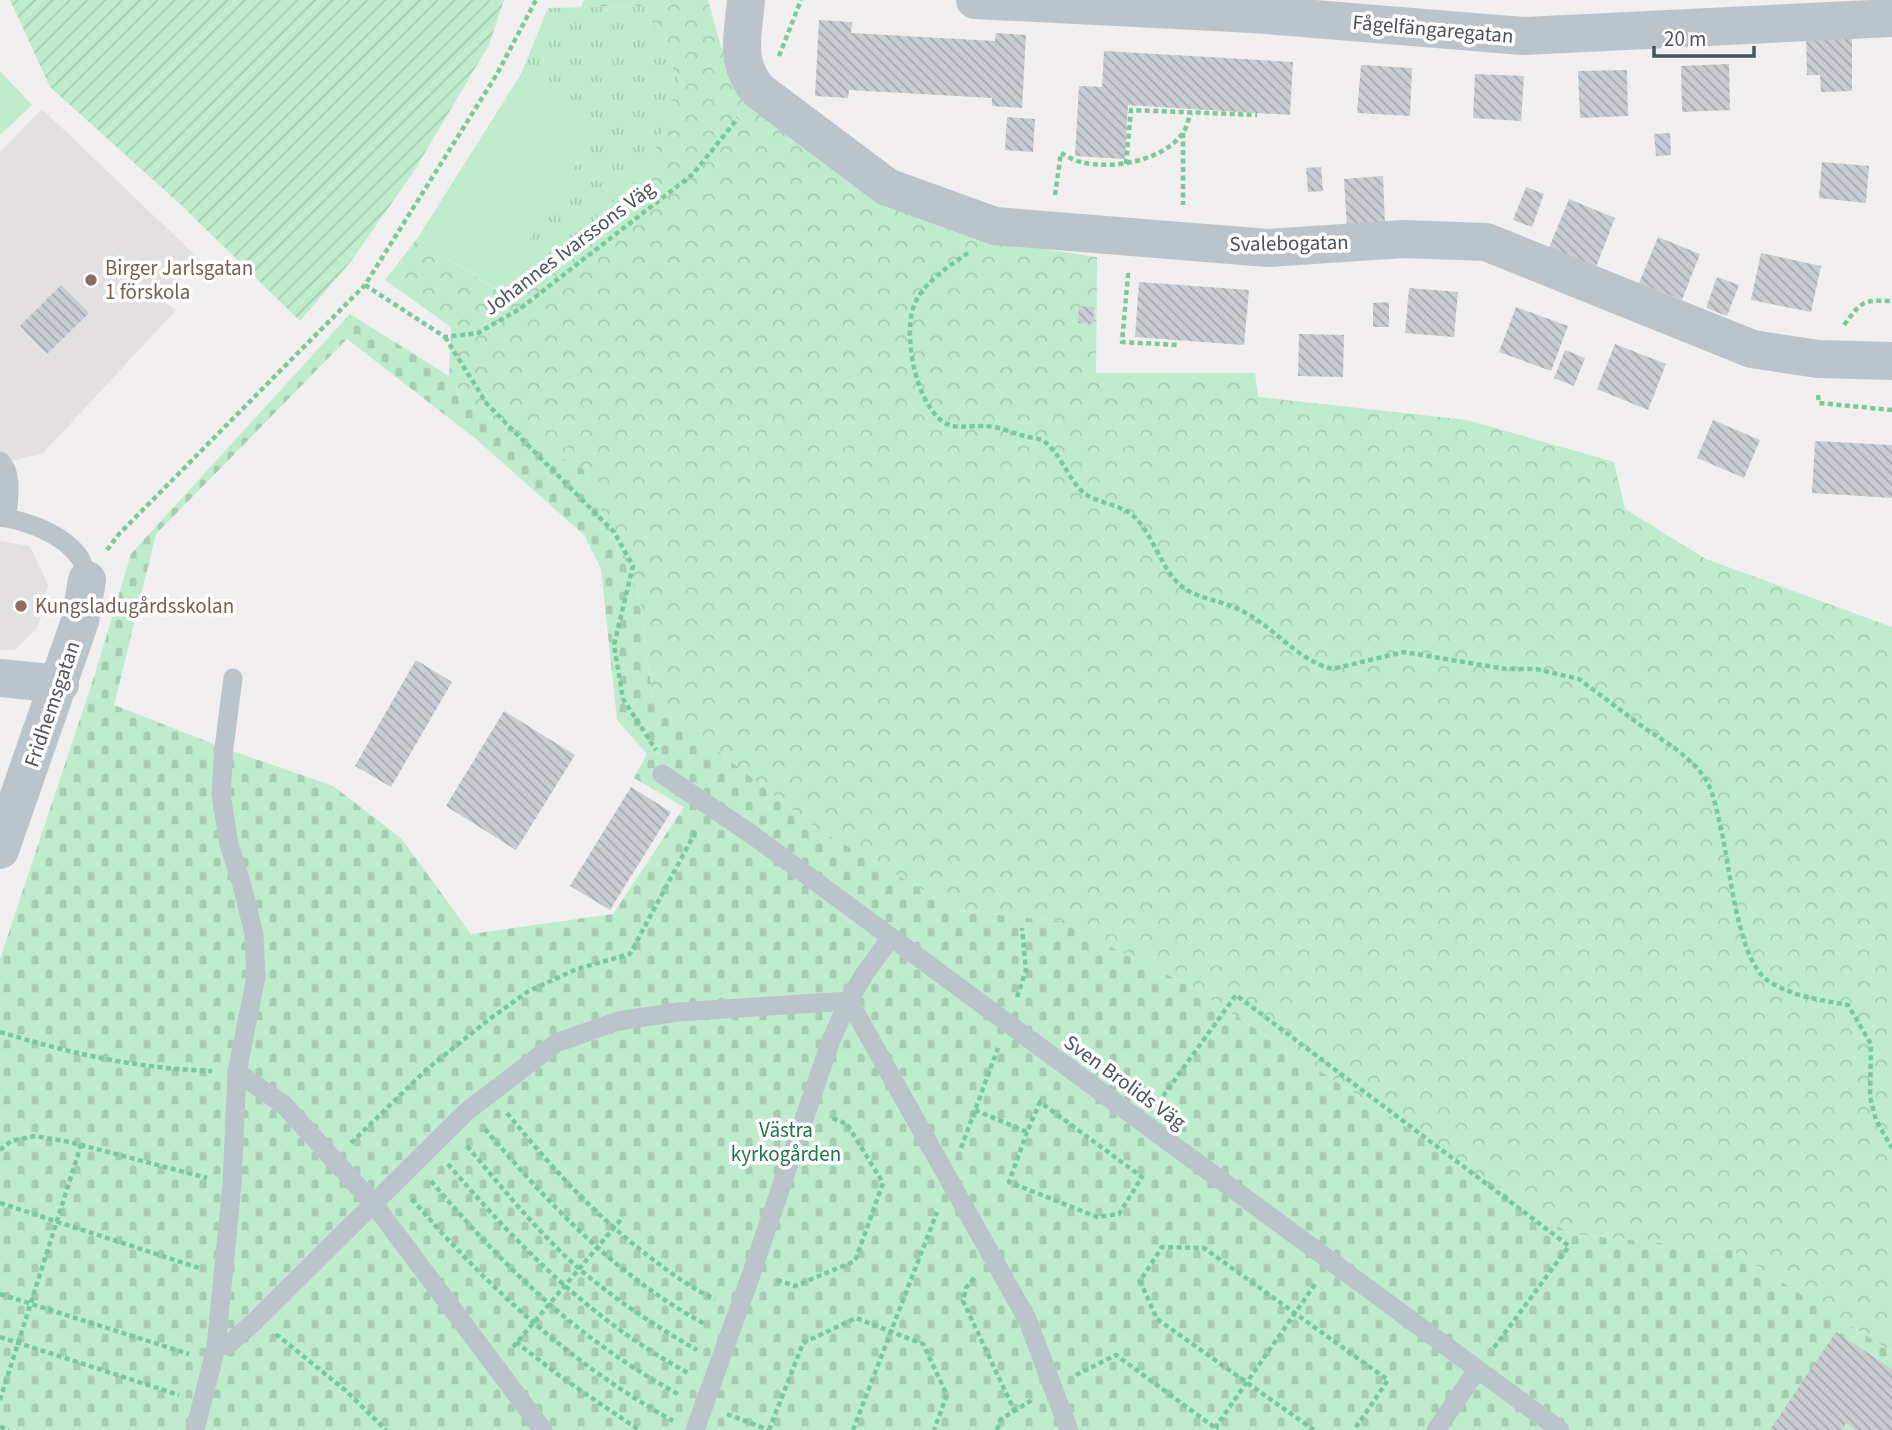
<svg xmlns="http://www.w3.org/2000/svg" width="1892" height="1430" font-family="'Source Sans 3',sans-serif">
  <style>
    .education { fill: #e2e0e0 }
    .forest { fill: url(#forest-crowns) }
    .cemetery { fill: url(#cemetery-stones); fill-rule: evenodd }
    .park { fill: url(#park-tufts) }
    .garden { fill: url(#garden-furrows) }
    .pitch { fill: #c0ecce }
    .building { fill: url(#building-back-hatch) }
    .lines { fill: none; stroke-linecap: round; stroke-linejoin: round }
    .path { stroke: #7bc89d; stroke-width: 4.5; stroke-dasharray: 5 3.5; stroke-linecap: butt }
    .lane { stroke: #bbc4cb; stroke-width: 19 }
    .street { stroke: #bbc4cb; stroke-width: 38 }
    .education-dot { fill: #8d6e63; stroke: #fff; stroke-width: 2.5 }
    .labels { text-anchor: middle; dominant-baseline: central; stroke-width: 7; stroke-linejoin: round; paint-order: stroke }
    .street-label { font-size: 21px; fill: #48535b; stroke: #fff }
    .education-label { font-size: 21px; fill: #785e54; stroke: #fff; text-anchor: start }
    .park-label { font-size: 21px; fill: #1d7845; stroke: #fff }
  </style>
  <defs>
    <pattern id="forest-crowns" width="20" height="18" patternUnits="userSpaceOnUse" patternTransform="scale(1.75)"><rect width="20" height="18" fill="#c0ecce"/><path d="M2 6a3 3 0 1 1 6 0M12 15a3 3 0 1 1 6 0" fill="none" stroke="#a6ccb3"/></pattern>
    <pattern id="cemetery-stones" width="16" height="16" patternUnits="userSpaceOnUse" patternTransform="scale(1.75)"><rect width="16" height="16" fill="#c0ecce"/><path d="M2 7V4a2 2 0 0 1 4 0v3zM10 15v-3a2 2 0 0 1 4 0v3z" fill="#a6ccb3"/></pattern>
    <pattern id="park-tufts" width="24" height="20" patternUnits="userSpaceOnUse" patternTransform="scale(1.75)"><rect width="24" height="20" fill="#c0ecce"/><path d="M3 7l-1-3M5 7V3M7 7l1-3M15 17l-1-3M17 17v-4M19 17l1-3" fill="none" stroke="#a6ccb3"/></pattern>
    <pattern id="garden-furrows" width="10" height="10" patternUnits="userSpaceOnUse" patternTransform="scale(1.75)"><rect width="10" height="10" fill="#c0ecce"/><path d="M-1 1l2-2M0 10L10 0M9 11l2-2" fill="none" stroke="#a6ccb3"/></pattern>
    <pattern id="building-back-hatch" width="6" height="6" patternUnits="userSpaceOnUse" patternTransform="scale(1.75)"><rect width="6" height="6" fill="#c9ccd1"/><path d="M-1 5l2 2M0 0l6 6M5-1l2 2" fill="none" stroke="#a5a8ad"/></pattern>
  </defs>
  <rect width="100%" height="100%" fill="#f1efef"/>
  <!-- education -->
  <path class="education" d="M42,109L199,259L163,301L176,310L43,453L0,464V152Z
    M0,541L30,546L48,585L38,627L15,650H0Z"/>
  <!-- forest -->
  <path class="forest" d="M584,0H708L721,47L768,122L1004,243L1097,257L1096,373H1255L1258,397L1467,420L1614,462L1625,509L1706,559L1892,627V1352L1731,1250L1570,1234L1188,985L1058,921L959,911L814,827L653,700L639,595L583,469L474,409L449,376L451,327L385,280L417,239L497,290L517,293L649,169L645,6L581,7Z"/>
  <!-- cemetery -->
  <path class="cemetery" d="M350,314L449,376L474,409L583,469L639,595L653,700L814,827L959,911L1058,921L1188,985L1570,1234L1731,1250L1892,1352V1430H0V959L96,671L131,554ZM347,339L476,439L584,535L601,569L617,720L647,754L634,778L684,807L613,914L471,934L401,838L333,786L224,748L114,705L156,534Z"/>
  <!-- park -->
  <path class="park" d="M645,6L679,81L649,169L517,293L498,290L601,125L521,74L548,8Z"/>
  <!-- garden -->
  <path class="garden" d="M10,0H504L489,45L414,171L352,260L300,321L181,205L50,87Z"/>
  <!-- pitch -->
  <path class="pitch" d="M0,71L32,105L0,135Z
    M521,74L601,125L498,290L417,239Z"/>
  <!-- building -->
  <path class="building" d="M819,20L852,22L851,33L995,41L996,33L1026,35L1022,108L992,106V98L849,90L848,98L815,96Z
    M1806,36H1852V91L1821,92L1820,75H1807Z
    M1104,51L1293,62L1290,115L1128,105L1125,159L1075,156L1079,86L1102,87Z
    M1729,64L1730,110L1682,112L1681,66Z
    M1361,65L1412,68L1410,116L1357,113Z
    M1627,70L1628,116L1580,118L1578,71Z
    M1475,74L1524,76L1521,121L1473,118Z
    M1007,117L1035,119L1033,152L1005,150Z
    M1670,133L1671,155L1656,156L1654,134Z
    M1822,162L1869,166L1866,203L1819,198Z
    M1321,167L1323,191L1308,192L1306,168Z
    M1383,176L1385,226L1347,228L1344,179Z
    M1526,187L1544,194L1532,227L1513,220Z
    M1569,199L1615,218L1596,267L1549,248Z
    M1658,237L1700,254L1682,300L1639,283Z
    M1761,253L1821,266L1811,312L1751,300Z
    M1717,277L1739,285L1727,316L1706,308Z
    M1139,282L1249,290L1244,345L1135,337Z
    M61,285L89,313L47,354L20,326Z
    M1409,288L1458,292L1454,337L1405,333Z
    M1389,302V327H1373V303Z
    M1079,306L1094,307L1093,324L1078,323Z
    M1516,307L1568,326L1551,371L1499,352Z
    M1299,334L1344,335L1343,377L1298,376Z
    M1615,344L1666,364L1648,410L1597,389Z
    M1565,350L1585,358L1574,386L1554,378Z
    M1713,420L1760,440L1744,478L1697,458Z
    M1815,441L1892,445V498L1812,493Z
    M416,660L452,682L391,787L355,766Z
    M504,711L575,755L516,850L446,806Z
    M631,787L671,812L610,910L570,886Z
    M1836,1332L1892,1369V1430H1856L1846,1423L1842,1430H1770Z"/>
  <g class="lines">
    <!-- path -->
    <path class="path" d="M779,56L801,0
      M1183,133V205
      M1126,164L1131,110L1257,115
      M1055,195L1061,153C1067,156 1074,161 1081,162C1112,170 1163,161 1183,133C1187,128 1188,119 1191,113
      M968,253C950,265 928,280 917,299C902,325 913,382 929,406C949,438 965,422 994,427C1005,429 1015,434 1025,436C1031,438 1040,438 1045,442C1061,454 1069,481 1084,493C1096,502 1115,504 1128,512C1150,526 1159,563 1176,581C1193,599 1217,599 1238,609C1272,624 1295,659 1332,669L1404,652L1506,669H1536L1579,679C1599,694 1619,709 1639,724C1662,740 1689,755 1705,778C1714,793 1717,812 1721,829C1730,866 1737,958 1767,980C1790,996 1821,1000 1848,1005L1871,1044L1870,1097L1876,1120L1892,1148
      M1130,275H1128L1122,342L1177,345
      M365,285L445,337L478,333L521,308L693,174L738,118
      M1844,325C1862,301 1862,300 1892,301
      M445,337L487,404L614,532L633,566L614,645L623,699L656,750
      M1818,395L1819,403L1892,410
      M107,550L119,534L365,285L497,74L536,0
      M1017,997L1026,970L1022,928
      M0,1032C69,1053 139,1069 212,1071
      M1158,1103L1236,995L1569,1246L1493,1349
      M975,1110L1027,1132L1040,1102L1142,1177L1119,1214L1097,1217L1009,1182L1027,1132
      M507,1113C553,1169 593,1214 651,1258C671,1273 692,1289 715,1299
      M485,1129C549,1204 617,1277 705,1324
      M351,1143L426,1070L487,1021L527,992L577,969L630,954L697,829
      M467,1146C498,1183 528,1220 563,1254C602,1291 650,1323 697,1350
      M961,1148L998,1048
      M0,1150L11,1141L35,1136L70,1142L207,1178
      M448,1164C519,1247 591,1320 688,1373
      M431,1181C506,1269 578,1340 680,1395
      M412,1199C487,1287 571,1364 673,1421
      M0,1203L199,1268
      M974,1278L966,1288L963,1301L1014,1410
      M777,1280L795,1286L855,1261L883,1183L847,1124L832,1118
      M0,1294L189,1354
      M276,1334L345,1390L386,1430
      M0,1337L179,1395
      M516,1342L561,1377L639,1430
      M513,1347L623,1217
      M1076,1375L1116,1355L1218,1430
      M0,1400L81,1145
      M727,1414L769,1430
      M0,1427L9,1430
      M1215,1428L1316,1283
      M769,1430L803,1343L856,1318L923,1344L947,1395L934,1430
      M853,1430L937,1212
      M997,1430L1001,1419L1032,1400
      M1314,1430L1157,1319L1140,1281L1162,1247L1204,1248L1388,1380L1354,1430"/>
    <!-- lane -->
    <path class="lane" d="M0,461C14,474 8,500 7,518
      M0,517C27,521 64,534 80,558C84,564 85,573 87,580
      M662,774L751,834L1560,1430
      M849,1001L1027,1319L1069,1430
      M237,1072L285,1106L373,1203L543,1430
      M216,1347L228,1345L256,1320L466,1112L556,1043L618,1021L678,1012L849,1001L863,976L890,939
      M195,1430L216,1347L232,1185L237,1072L256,977L254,934L242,885L229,844L221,794L224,748L233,678
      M695,1430L752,1272L831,1040L849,1001
      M1436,1430L1477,1370"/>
    <!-- street -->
    <path class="street" d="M746,0C743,35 734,63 759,91L887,187L995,226L1268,248L1403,239L1486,242L1752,349L1818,359L1892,361
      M975,0L1253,14L1523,36L1892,18
      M0,678L60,684
      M0,850L80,621L87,580"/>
  </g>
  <!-- markers -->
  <g class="education-dot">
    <circle cx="91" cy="280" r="7"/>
    <circle cx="21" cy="606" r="7"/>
  </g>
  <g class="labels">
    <!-- street labels -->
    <g class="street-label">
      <text transform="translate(1433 29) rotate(5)">Fågelfängaregatan</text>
      <text transform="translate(1289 243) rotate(-1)">Svalebogatan</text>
      <text transform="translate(569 248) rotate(-37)">Johannes Ivarssons Väg</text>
      <text transform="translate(52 704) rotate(-71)">Fridhemsgatan</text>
      <text transform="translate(1125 1082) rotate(36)">Sven Brolids Väg</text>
    </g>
    <!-- education labels -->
    <g class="education-label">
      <text x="105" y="268">Birger Jarlsgatan<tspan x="105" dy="24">1 förskola</tspan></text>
      <text x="35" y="606">Kungsladugårdsskolan</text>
    </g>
    <!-- park labels -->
    <g class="park-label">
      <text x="786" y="1130">Västra<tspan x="786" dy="24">kyrkogården</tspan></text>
    </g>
  </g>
  <!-- scale -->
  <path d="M1654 46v10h100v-10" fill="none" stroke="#48535b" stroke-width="3.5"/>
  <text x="1664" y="46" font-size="21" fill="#48535b" stroke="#ffffff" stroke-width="5" paint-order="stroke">20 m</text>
</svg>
